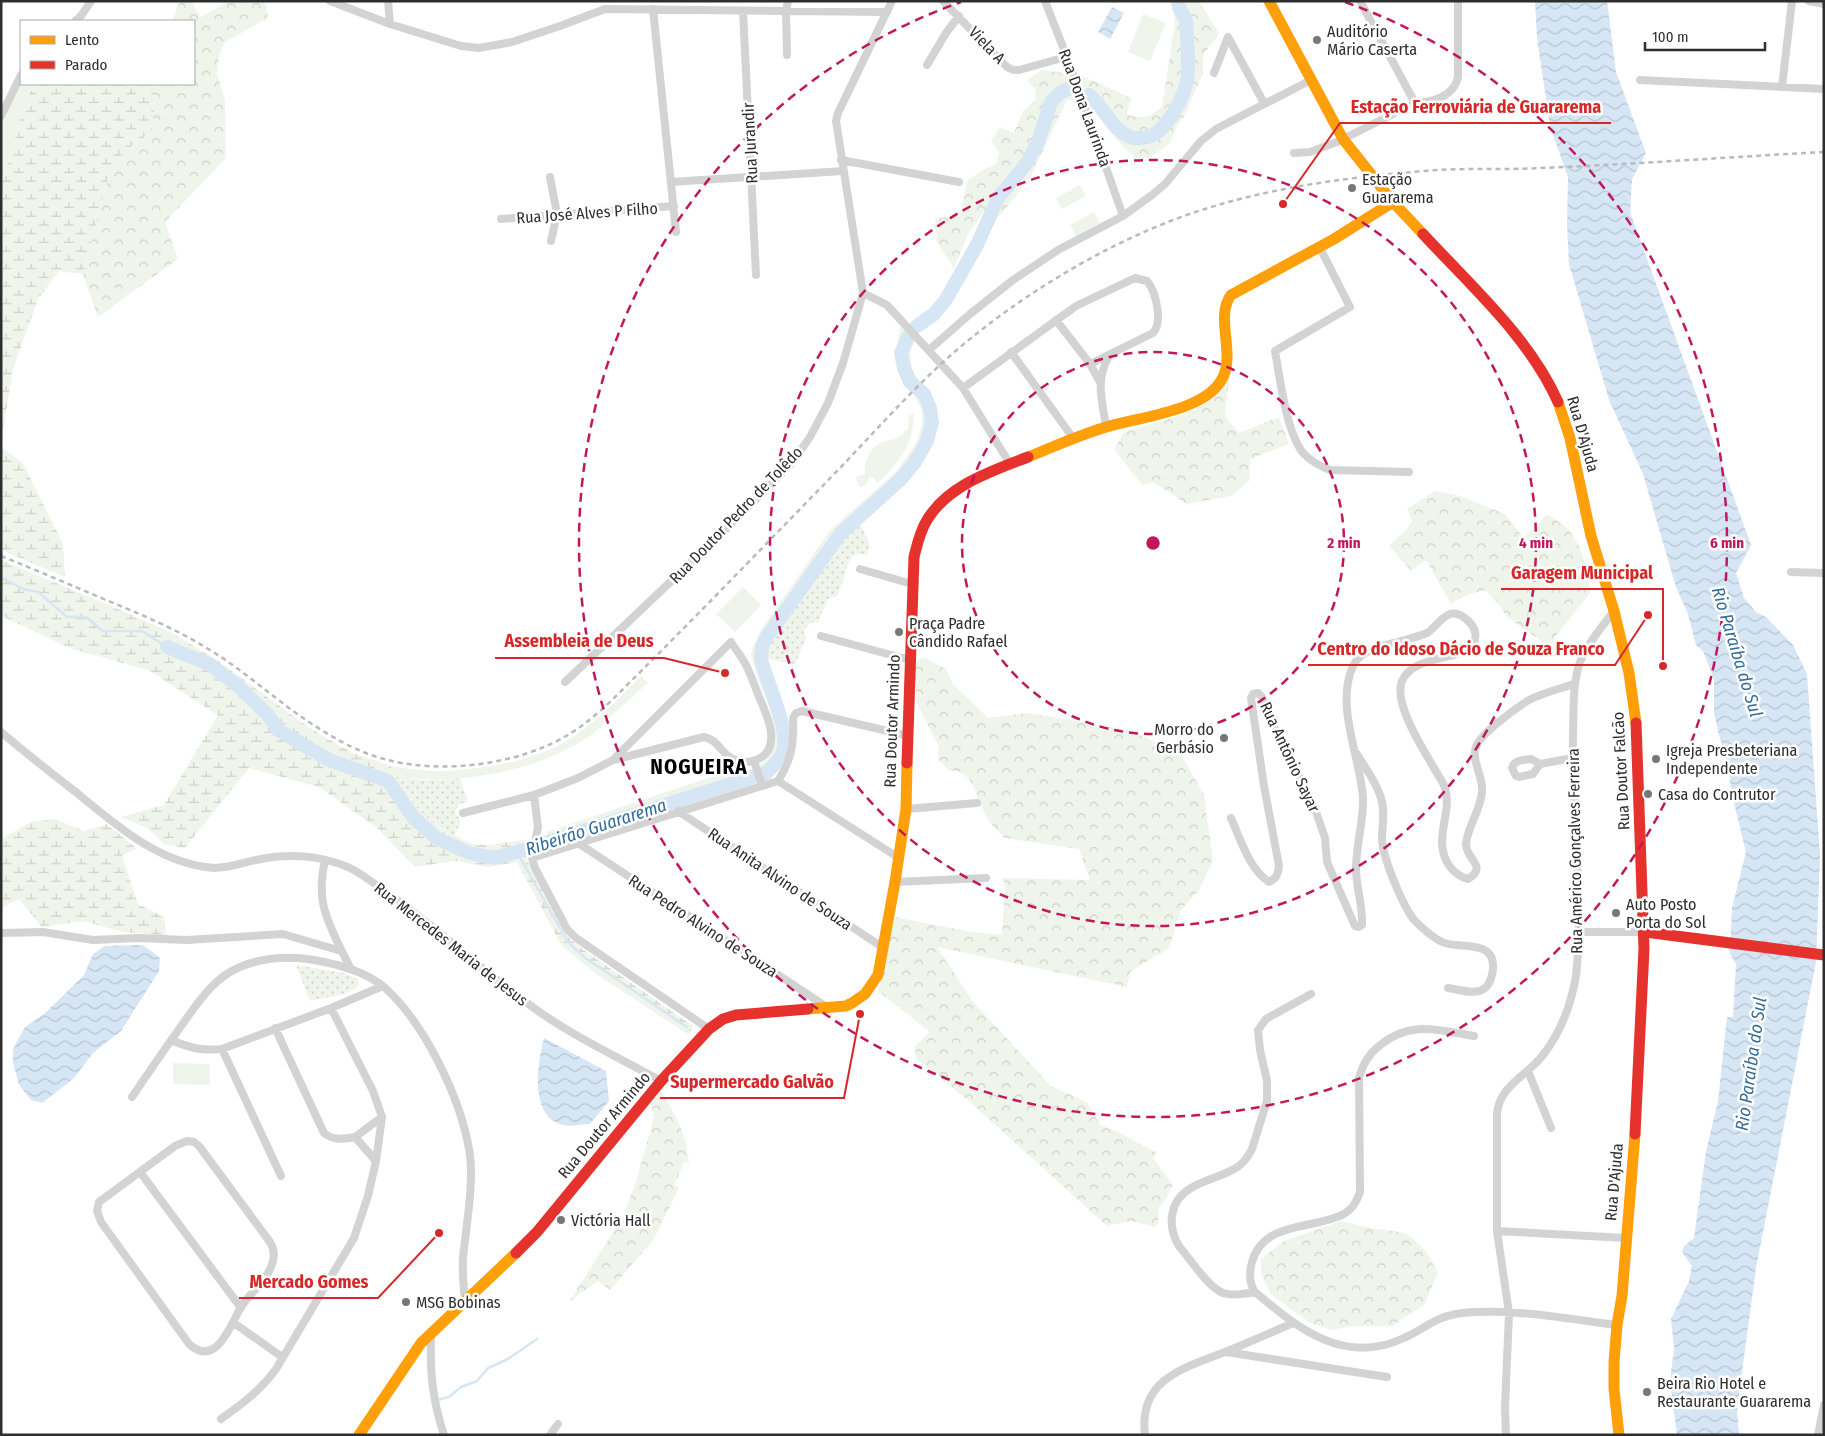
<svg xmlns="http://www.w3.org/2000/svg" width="1825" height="1436" font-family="'Fira Sans Condensed',sans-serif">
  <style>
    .green { fill: #f0f5eb }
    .forest { fill: url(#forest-crowns) }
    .wetland { fill: url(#wetland-marsh) }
    .park { fill: url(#park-dots) }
    .water { fill: url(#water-waves) }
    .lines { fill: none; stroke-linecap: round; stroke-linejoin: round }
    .stream { stroke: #d6e6f4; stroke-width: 2.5 }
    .river { stroke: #d6e6f4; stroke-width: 14 }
    .street { stroke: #d3d3d3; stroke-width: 8 }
    .slow { stroke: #ff9f0a; stroke-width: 11 }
    .jam { stroke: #e5322d; stroke-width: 11 }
    .rail { stroke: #bababa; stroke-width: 2.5; stroke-dasharray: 5 4; stroke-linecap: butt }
    .ring { fill: none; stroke: #c2185b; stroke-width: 2.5; stroke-dasharray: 9 6 }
    .poi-dot { fill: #777; stroke: #fff; stroke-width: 2 }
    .labels { text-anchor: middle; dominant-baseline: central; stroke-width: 5; stroke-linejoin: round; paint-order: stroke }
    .poi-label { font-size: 16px; fill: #2e2e2e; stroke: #fff; text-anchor: start }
    .street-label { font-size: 16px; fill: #2e2e2e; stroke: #fff }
    .water-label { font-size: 18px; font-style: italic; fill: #346c98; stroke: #fff }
    .district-label { font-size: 21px; font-weight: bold; letter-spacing: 1px; fill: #000; stroke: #fff }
    .centre { fill: #c2185b; stroke: #fff; stroke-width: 2.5 }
    .ring-label { font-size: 15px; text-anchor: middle; font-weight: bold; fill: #c2185b; stroke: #fff; stroke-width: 5; stroke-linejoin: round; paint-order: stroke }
    .leader { fill: none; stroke: #d62828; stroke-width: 2 }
    .callout-dot { fill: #d62828; stroke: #fff; stroke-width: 2 }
    .callout-label { font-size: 18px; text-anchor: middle; font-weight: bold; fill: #d62828; stroke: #fff; stroke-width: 5; stroke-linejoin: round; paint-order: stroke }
  </style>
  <defs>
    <pattern id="forest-crowns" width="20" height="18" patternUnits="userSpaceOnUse" patternTransform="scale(1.25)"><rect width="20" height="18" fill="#f0f5eb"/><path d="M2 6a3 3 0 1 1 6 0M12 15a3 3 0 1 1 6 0" fill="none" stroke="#ced2ca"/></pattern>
    <pattern id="wetland-marsh" width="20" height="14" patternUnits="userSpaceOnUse" patternTransform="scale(1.25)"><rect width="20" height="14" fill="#f0f5eb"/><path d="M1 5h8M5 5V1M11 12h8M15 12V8" fill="none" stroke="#ced2ca"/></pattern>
    <pattern id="park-dots" width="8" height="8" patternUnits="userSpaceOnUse" patternTransform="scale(1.25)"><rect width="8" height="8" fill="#f0f5eb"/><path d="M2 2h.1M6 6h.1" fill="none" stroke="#ced2ca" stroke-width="1.8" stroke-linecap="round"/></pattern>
    <pattern id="water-waves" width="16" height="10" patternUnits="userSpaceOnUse" patternTransform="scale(1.25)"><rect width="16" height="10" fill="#d6e6f4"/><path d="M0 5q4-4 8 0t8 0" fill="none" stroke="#b8c6d2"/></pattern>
  </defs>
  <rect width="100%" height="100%" fill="#fff"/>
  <!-- green -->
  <path class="green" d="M1143,14L1166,23L1150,61L1128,52Z
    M21,75V84H37L24,100L12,151L1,184V116Z
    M1080,185L1086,196L1062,209L1056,198Z
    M1094,212L1100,223L1076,236L1070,225Z
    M901,326L914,342C907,356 910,369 920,381L910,391C895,367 894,354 901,326Z
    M924,386L932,402L936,425L926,453L917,468L906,482L849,533L774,635C770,642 767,649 767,657C767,692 800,716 787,754C782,767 777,772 765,779L759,766C793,740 763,701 755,669C754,664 751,658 751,654C752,645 758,636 762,628L831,529L895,473L917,442L922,423V410L914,396Z
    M914,414C913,446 900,461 878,483L872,477H869C868,483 867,485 861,487L858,485L856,477L865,474C864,460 870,447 883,442C887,440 892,440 895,439C899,437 904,432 908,429L909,415Z
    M743,587L761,605L735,632L716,614Z
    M641,676L648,683C634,695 621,707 608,719C602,725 596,733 588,737C532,774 459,784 393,777L391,766C404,768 417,770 429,771C469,772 528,763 563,743C593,726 617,700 641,676Z
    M754,769L758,781L544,849L547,832L720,774Z
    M173,1063L210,1064V1085L173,1084Z"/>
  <!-- forest -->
  <path class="forest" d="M180,1H194L193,5L201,17L229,1H264L267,8L268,18L225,42L219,56L217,74L225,100L226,158L165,222L178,259L98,317L83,274L107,182L124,151L152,132L156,84H194V21H172Z
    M1172,1H1199L1219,34L1203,55V73L1184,117L1178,124L1170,143L1149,158H1137C1128,152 1121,145 1114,136C1099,117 1096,101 1067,100L1030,178L999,217L988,206L968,234L953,271V267L937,242L935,218L952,217L961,211L967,181L982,170L996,164L999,153L991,141L1000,127L1014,133L1023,111L1036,99L1035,89L1027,80L1042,70L1080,75L1131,98L1127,114C1144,120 1148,118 1162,107L1175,23Z
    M1230,375L1225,410L1227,419L1239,433L1279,417L1289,444L1250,459V480L1231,496L1187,504L1153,482L1142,485L1114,449L1124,432C1155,422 1196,416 1220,391C1224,387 1227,380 1230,375Z
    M1435,491L1457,495L1505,514L1524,538L1547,514C1554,519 1564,524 1569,530C1582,547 1589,572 1590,593L1554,638L1563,652L1560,657L1549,654L1541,641L1506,616L1497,602L1485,590L1467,595L1451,604L1426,560L1411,571L1389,546L1407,529L1412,521L1407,509Z
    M923,657L946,669L952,683L988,718L1028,713L1129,730L1180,753L1204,795L1213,861L1199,890L1181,910L1169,948L1130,972L1127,987L937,947L973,1002L1051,1086L1087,1102L1100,1125L1120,1133L1157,1153L1153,1158L1173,1185C1169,1192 1165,1202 1159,1207L1158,1224L1155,1227L1131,1221L1107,1226L970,1102L916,1058L915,1046L930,1032L878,991L895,917L972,932L1002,935L1005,884L1001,878L1090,880L1079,849L1004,838C998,831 990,824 986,816C976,799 974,768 949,771L938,759L939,747L917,703L914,664Z
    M661,1091C676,1115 687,1135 689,1163L684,1162L675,1184L679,1188L654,1239L610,1290L598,1281L569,1302L622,1218L635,1185L652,1125L654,1115L651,1104Z
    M1341,1221L1371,1228L1406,1233L1427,1252L1438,1273L1424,1305L1392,1326H1353L1331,1330L1308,1322L1271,1294L1261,1274V1259L1284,1241Z"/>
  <!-- wetland -->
  <path class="wetland" d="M37,84H156L152,132L124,151L107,182L83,274L59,271L38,299L13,369L1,443V184L12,151L24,100Z
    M1,447L23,463L63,544L65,577L1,550Z
    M1,560L116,608L172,633L214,658L311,729L353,753L391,766L393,777L439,828L472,844L488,845L532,839L527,860L569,938L581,948L693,1026L689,1035L596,974L561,945L517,862L488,867L455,861L415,867L376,827L319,787L249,768L185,848L164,844L147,828L121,817L164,805L218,715L148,670L72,649L1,616Z
    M55,819L84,831L107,824L137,849L122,855L138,904L164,917L166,936L123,932L83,921L42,927L19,899L1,908V839L31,822Z"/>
  <!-- park -->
  <path class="park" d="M860,523L869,543L868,556C850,548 848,565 844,578C842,584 839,590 837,596L828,599L818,622C811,621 808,625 804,631L806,638L795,664L771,660L767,656L768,646L774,635L842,542Z
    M393,777L424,780L460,778L468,802C461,803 458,804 455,812L461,821L455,836C426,822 412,802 393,777Z
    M296,965L344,973L358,979L359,985C348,997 325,997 310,1001Z"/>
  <!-- water -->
  <path class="water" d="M1535,1H1607L1616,72L1646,153L1632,179L1630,212L1751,545L1736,573L1744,598L1756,612L1766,617L1793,645L1807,674L1820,855L1816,962L1756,1268L1737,1410L1739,1435H1677L1670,1381L1674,1348L1671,1319L1689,1281L1692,1266L1682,1252L1684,1246L1694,1238L1706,1151L1718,1101L1727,1017H1733L1736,964L1730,954L1732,908L1746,852L1731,791L1729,767L1719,735L1714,713V679L1703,651L1696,645L1688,614L1676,587L1643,474L1609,400L1569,264L1567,226L1568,177L1550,126L1537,38Z
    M1112,7L1124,13L1110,39L1098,32Z
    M143,945L160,958L159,971L121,1031L94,1052L73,1079L42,1103L31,1100L19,1085L13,1062V1049L25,1027L44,1014L84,975L93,954L105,946Z
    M544,1038L606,1071L609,1101L590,1124C582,1124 571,1127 563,1125C528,1116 538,1063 544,1038Z"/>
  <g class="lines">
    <!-- stream -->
    <path class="stream" d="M1,577L23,589L38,592L67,617H86L103,631H142L167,647
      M517,852L568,942L584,957L687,1027
      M437,1400L449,1397L461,1387L477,1381L488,1368L508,1359L537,1339"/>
    <!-- river -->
    <path class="river" d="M1089,95C1104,107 1111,128 1128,136C1138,141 1153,137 1160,130C1172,118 1184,97 1187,80C1189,69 1187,35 1186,22C1185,14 1178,11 1178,1
      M917,326L934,314L945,301L977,245L998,198L1026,164L1038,142L1051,102L1060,93L1070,88
      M167,647L209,664L237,685L268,715L278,730L329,760L388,781L413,817L436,838L469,853L494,858L517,852L766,773C772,767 780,760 783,752C790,729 767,684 761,659L762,647L766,638L841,533L901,479L915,462L927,441L932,422L930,408L924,394L910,382L904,368L901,353L908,337"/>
    <!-- street -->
    <path class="street" d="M330,1L390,24L461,46L479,48L512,42L560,26L605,9L887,12
      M388,1L390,24
      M943,1L1007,67L1013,70H1019L1066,57
      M1045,1L1070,65L1123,216
      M1360,1L1415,103
      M1809,1L1824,4
      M653,9L676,232
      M743,11L756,275
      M75,21L81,16L91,1
      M787,55L786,11L788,1
      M927,65L946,33L959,16
      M1214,73L1228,37L1264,103
      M1640,80L1824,89
      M1782,87L1792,1
      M1,116L21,75
      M1294,153L1310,152L1337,142L1415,103C1432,103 1454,96 1458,77V1
      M841,160L959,182
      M550,177L557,214L551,241
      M671,182L843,171
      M501,219L674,206
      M1320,248L1350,307L1275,351C1280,378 1286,433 1304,454C1311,461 1322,467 1330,470L1409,472
      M863,293L887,305L963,388L1010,464
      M1056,320L1090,364L1100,382
      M929,350L970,314L1013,280L1058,250L1123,216L1152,195L1165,184L1201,141L1216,129L1311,80
      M1011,352L1073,438
      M963,388L1076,306L1135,278L1147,281C1156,291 1163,323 1153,333L1090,364
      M1106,426C1102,400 1095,380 1109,356
      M860,569L912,584
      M1791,572L1824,573
      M821,636L910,660
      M565,682L726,529L791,464L810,437L828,403L843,363L863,293L836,121L838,113L892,1
      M1,732C26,753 51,773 77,793C117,826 160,864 214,868C229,868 242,863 256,860C286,853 319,855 348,867C363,874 376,885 390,895C438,928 480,969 527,1003C568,1034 616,1056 661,1081
      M1357,754C1366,769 1378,785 1382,802C1385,814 1382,827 1382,840C1383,858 1403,907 1415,921C1423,929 1432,937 1442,942C1458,950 1495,938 1493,968C1493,974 1490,984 1485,988C1476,996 1458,989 1448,988
      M1531,759L1540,764L1533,774L1519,777L1516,776L1512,768C1514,760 1523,760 1531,759Z
      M754,761L762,785
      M1540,764L1573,758
      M778,781L899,858
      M534,795L538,827L532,858L535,868L567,929L576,938L709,1029
      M906,809L977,803
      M678,811L882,947
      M463,813L534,795L578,778L613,760L731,642C736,650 742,657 746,665C751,675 755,686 759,697C766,713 781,743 762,757C757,760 751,762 745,762C722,761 721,740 704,737L613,760
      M1231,818C1240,838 1249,869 1269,882C1277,878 1278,874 1279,866L1264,786L1251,698L1253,694L1258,693L1262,697L1277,734L1313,803L1325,838L1327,862L1355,926L1359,927L1362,925C1363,906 1356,888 1356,868C1356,846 1364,819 1363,797C1360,757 1335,705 1353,666C1361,648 1388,645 1405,640C1412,638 1420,636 1427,633C1435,628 1441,617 1450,614C1460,611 1473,623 1475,632C1476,635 1475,640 1474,644C1455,663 1414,654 1402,681C1393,703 1423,749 1434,768C1438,775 1443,782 1445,788C1453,815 1431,840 1450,867C1455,873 1460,877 1468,879C1489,867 1465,858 1466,844C1467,828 1481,809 1482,792C1484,778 1471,761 1476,747C1480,734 1515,709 1527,701C1542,693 1559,689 1574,684
      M578,843L827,1007
      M532,858L778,781C792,759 794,743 793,718L796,713L802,711L909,736
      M325,860C322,874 320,888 323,903C326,921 342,952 351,969
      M895,882L986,878
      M1579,932H1645
      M1,933L43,932L93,940L138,938L187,940L283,934L341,951
      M275,1028L324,1133C334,1141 343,1139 355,1137L376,1161
      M1474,1036C1438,1030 1410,1020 1379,1046C1368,1055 1363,1064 1359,1078L1360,1192C1357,1201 1353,1209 1344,1214C1314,1230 1264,1220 1252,1262C1249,1273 1249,1283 1255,1292C1299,1329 1344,1366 1404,1338C1427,1328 1433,1317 1462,1313C1512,1308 1567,1319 1617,1325
      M171,1040C190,1048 201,1051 222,1049L331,1008L383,986
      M222,1049L281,1176
      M1528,1071L1551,1128
      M132,1097C149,1072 166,1047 184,1022C197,1004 210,984 230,972C254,958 286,955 314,960C337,964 365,971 384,987C424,1022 460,1097 469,1149C475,1179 466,1226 463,1258C462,1273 464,1288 465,1303
      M355,1137L382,1117
      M187,1141L194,1142L199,1146L270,1242C275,1250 275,1258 271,1267C265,1282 250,1293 241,1307C231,1324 216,1369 189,1344L101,1222L97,1211L99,1202L175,1146Z
      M140,1172L241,1308
      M1497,1231L1626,1238
      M1255,1292C1245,1294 1233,1296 1223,1293C1208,1287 1190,1259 1179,1246C1167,1226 1169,1201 1191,1188C1204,1180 1220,1177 1234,1169C1242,1165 1248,1157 1252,1149L1267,1101V1081L1260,1050L1258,1030L1266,1019L1311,994
      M234,1323L282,1357
      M431,1335C430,1373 432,1398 444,1435
      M1226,1352L1387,1377
      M221,1419C242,1404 261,1390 276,1369L354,1238L368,1196L376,1161L382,1117L373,1091L331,1008
      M550,1435L558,1424
      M1145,1435C1138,1379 1184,1368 1225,1352C1248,1343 1270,1333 1293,1323
      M1506,1435L1505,1407L1509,1313L1497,1231V1113C1500,1085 1527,1076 1543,1055C1561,1032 1571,1005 1576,976C1579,951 1579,925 1578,900C1578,844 1572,789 1573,733C1574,709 1572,685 1580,662C1587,644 1602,627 1614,611
      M1818,1435L1824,1405"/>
    <!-- slow -->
    <path class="slow" d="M1269,1L1343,139L1393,202L1423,234
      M1558,402L1570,438L1591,536L1614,611L1629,673L1636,723
      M1028,457C1053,447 1077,436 1103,428C1136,417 1207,412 1223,377C1235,353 1215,316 1231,295L1334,239L1393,202
      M808,1009L846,1006L852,1003L865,994L878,975L895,882L906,809L907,763
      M359,1435L421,1343L516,1253
      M1619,1435L1614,1389V1362L1617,1325L1622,1296L1635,1134"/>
    <!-- jam -->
    <path class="jam" d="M1423,234C1471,286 1529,337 1558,402
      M907,763L914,557C917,545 920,531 927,520C948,485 992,471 1028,457
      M1645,932L1824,955
      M1635,1134L1644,949L1636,723
      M516,1253L537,1232L661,1081L709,1029L723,1019L736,1015L808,1009"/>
    <!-- rail -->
    <path class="rail" d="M1,556C36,570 71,585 106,600C140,614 174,628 205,647C241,668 272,697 306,720C330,736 357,752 384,759C441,775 521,765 571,733C586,724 599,712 612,700C689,624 764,546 839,469C884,422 928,371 980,331C1045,280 1129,232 1208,208C1282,185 1360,176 1437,170C1472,168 1507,170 1542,168C1636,164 1730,157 1824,152"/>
  </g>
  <!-- distance rings -->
  <g class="ring">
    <circle cx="1153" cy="543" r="191"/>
    <circle cx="1153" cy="543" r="383"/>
    <path d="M1345 2A574 574 0 1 1 961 2"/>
  </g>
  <!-- markers -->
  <g class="poi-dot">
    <circle cx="1317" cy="40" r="5"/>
    <circle cx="1352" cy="188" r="5"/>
    <circle cx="899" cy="632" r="5"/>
    <circle cx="1224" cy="738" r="5"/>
    <circle cx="1656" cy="759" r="5"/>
    <circle cx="1648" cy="794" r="5"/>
    <circle cx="1616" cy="913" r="5"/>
    <circle cx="561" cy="1220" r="5"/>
    <circle cx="406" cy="1302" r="5"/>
    <circle cx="1647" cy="1392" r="5"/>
  </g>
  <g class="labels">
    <!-- poi labels -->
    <g class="poi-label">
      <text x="1327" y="31">Auditório<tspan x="1327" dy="18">Mário Caserta</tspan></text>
      <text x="1362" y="179">Estação<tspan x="1362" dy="18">Guararema</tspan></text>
      <text x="909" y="623">Praça Padre<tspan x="909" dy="18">Cândido Rafael</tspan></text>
      <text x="1214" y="729" text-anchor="end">Morro do<tspan x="1214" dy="18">Gerbásio</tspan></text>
      <text x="1666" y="750">Igreja Presbeteriana<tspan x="1666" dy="18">Independente</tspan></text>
      <text x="1658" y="794">Casa do Contrutor</text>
      <text x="1626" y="904">Auto Posto<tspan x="1626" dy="18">Porta do Sol</tspan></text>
      <text x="571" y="1220">Victória Hall</text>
      <text x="416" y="1302">MSG Bobinas</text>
      <text x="1657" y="1383">Beira Rio Hotel e<tspan x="1657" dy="18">Restaurante Guararema</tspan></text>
    </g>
    <!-- street labels -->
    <g class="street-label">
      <text transform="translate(987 45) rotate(46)">Viela A</text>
      <text transform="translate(1085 108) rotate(70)">Rua Dona Laurinda</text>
      <text transform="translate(750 143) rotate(-93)">Rua Jurandir</text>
      <text transform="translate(587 213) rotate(-4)">Rua José Alves P Filho</text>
      <text transform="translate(1583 434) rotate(74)">Rua D'Ajuda</text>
      <text transform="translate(736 515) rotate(-46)">Rua Doutor Pedro de Tolêdo</text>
      <text transform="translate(892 721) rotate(-88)">Rua Doutor Armindo</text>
      <text transform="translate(1290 757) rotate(65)">Rua Antônio Sayar</text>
      <text transform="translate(1621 771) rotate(-93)">Rua Doutor Falcão</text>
      <text transform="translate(1575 851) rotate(-91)">Rua Américo Gonçalves Ferreira</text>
      <text transform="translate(780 879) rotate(34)">Rua Anita Alvino de Souza</text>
      <text transform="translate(703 926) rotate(33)">Rua Pedro Alvino de Souza</text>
      <text transform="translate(451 944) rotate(38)">Rua Mercedes Maria de Jesus</text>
      <text transform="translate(604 1125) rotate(-50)">Rua Doutor Armindo</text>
      <text transform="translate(1614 1182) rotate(-85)">Rua D'Ajuda</text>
    </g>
    <!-- water labels -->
    <g class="water-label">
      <text transform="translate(1737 652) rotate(73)">Rio Paraíba do Sul</text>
      <text transform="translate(596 827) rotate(-18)">Ribeirão Guararema</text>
      <text transform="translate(1751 1064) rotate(-82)">Rio Paraíba do Sul</text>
    </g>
    <!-- district labels -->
    <g class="district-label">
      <text x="699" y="767">NOGUEIRA</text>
    </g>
  </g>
  <circle cx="1153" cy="543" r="8" class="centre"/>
  <g class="ring-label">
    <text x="1344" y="548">2 min</text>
    <text x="1536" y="548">4 min</text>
    <text x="1727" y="548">6 min</text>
  </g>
  <!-- callouts -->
  <path class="leader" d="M1283 204L1340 123H1611M1663 666L1663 589H1501M725 673L664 658H495M1648 615L1615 665H1308M860 1014L844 1098H660M439 1233L378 1298H239"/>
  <g class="callout-dot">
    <circle cx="1283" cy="204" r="5"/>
    <circle cx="1663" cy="666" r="5"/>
    <circle cx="725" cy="673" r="5"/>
    <circle cx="1648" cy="615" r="5"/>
    <circle cx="860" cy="1014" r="5"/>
    <circle cx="439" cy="1233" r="5"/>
  </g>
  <g class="callout-label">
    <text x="1476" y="113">Estação Ferroviária de Guararema</text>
    <text x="1582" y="579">Garagem Municipal</text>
    <text x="579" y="647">Assembleia de Deus</text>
    <text x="1461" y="655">Centro do Idoso Dácio de Souza Franco</text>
    <text x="752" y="1088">Supermercado Galvão</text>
    <text x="309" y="1288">Mercado Gomes</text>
  </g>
  <!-- border -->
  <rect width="1825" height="1436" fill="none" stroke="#2e2e2e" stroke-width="5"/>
  <!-- legend -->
  <rect x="20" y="20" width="175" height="65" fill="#ffffff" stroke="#ababab"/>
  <rect x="30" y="36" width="25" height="8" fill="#ff9f0a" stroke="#ababab"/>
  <text x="65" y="45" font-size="15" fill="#2e2e2e">Lento</text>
  <rect x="30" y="61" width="25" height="8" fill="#e5322d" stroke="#ababab"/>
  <text x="65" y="70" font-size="15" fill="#2e2e2e">Parado</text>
  <!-- scale -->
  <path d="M1645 42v8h120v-8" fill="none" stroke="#2e2e2e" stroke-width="2.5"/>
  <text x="1652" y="42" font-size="15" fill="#2e2e2e" stroke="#ffffff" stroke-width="4" paint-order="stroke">100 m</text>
</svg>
